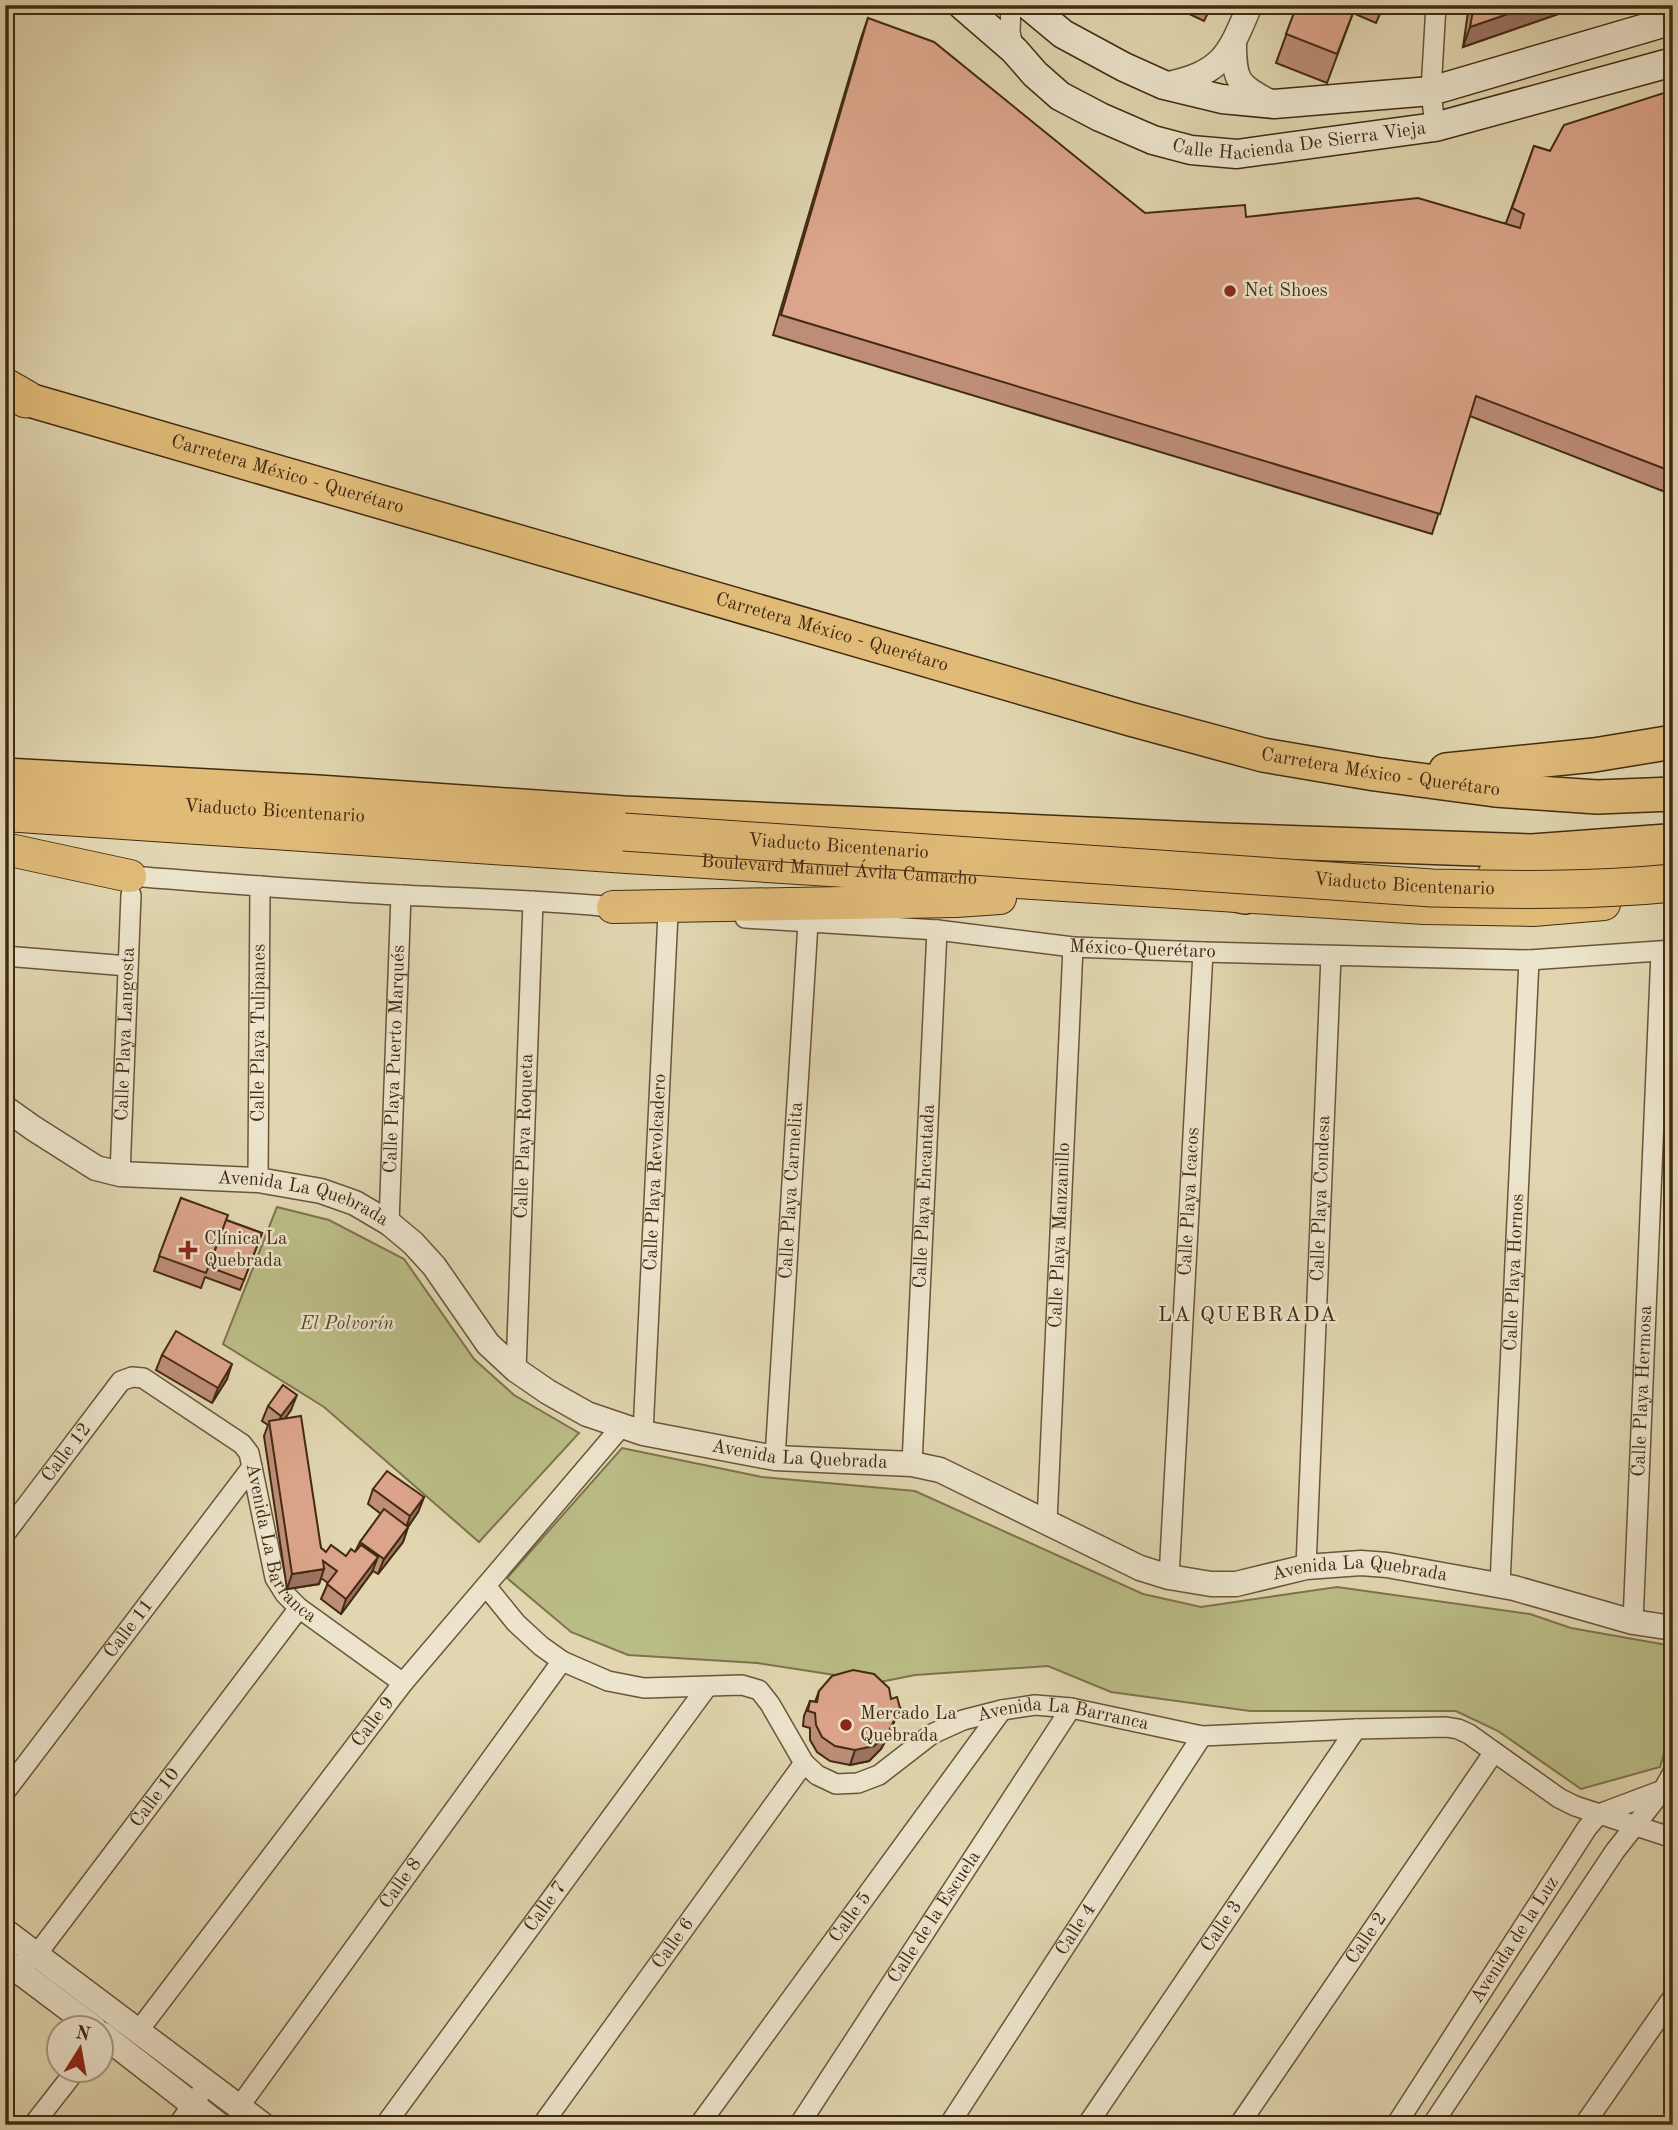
<svg xmlns="http://www.w3.org/2000/svg" width="1678" height="2130" font-family="'Old Standard TT',serif">
  <style>
    .green { fill: #babc86; stroke: #7e734c; stroke-width: 2 }
    .lines { fill: none; stroke-linecap: round; stroke-linejoin: round }
    .minor-casing { stroke: #6a553a; stroke-width: 22 }
    .tertiary-casing { stroke: #6a553a; stroke-width: 27 }
    .secondary-casing { stroke: #432a12; stroke-width: 31 }
    .primary-casing { stroke: #432a12; stroke-width: 34 }
    .trunk-casing { stroke: #432a12; stroke-width: 36 }
    .motorway-casing { stroke: #432a12; stroke-width: 39 }
    .minor { stroke: #ece4cc; stroke-width: 19 }
    .tertiary { stroke: #ece4cc; stroke-width: 24 }
    .secondary { stroke: #ece4cc; stroke-width: 28 }
    .primary { stroke: #e0bb78; stroke-width: 32 }
    .trunk { stroke: #e0bb78; stroke-width: 33 }
    .motorway { stroke: #e0bb78; stroke-width: 37 }
    .motorway-bridge-casing { stroke: #432a12; stroke-width: 39; stroke-linecap: butt }
    .motorway-bridge { stroke: #e0bb78; stroke-width: 37 }
    .wall { fill: #bd8d77; stroke: #432a12; stroke-width: 2 }
    .shaded-wall { fill: #9a7361; stroke: #432a12; stroke-width: 2 }
    .building { fill: #dca48a; stroke: #432a12; stroke-width: 2 }
    .poi-dot { fill: #8f2418; stroke: #ece4cc; stroke-width: 2.5 }
    .labels { text-anchor: middle; dominant-baseline: central; stroke-width: 5; stroke-linejoin: round; paint-order: stroke }
    .street-label { font-size: 19px; fill: #432a12; stroke: #ece4cc }
    .poi-label { font-size: 19px; fill: #432a12; stroke: #ece4cc; text-anchor: start }
    .park-label { font-size: 19px; font-style: italic; fill: #5b4729; stroke: #ece4cc }
    .neighbourhood-label { font-size: 21px; letter-spacing: 2px; fill: #432a12; stroke: #ece4cc }
  </style>
  <rect width="100%" height="100%" fill="#e1d6b0"/>
  <filter id="stains"><feTurbulence type="fractalNoise" baseFrequency=".00286" numOctaves="4"/><feColorMatrix values="0 0 0 0 .2 0 0 0 0 .09 0 0 0 0 .02 0 0 0 .5 -.17"/></filter>
  <radialGradient id="worn" r=".72"><stop offset=".6" stop-color="#630" stop-opacity="0"/><stop offset="1" stop-color="#630" stop-opacity=".3"/></radialGradient>
  <!-- green -->
  <path class="green" d="M277,1207L329,1220L404,1259L474,1359L514,1395L579,1433L479,1542L324,1407L223,1344Z
    M622,1448L762,1477L915,1491L1143,1594L1201,1607L1337,1587L1530,1614L1571,1628L1673,1646L1670,1734L1660,1767L1581,1789L1498,1731L1456,1711H1250L1111,1692L1048,1666L915,1675L880,1682L757,1663L628,1655L571,1632L507,1578Z"/>
  <g class="lines">
    <defs>
      <g id="minor">
        <path d="M1011,5L1010,32L1014,50"/>
        <path d="M1435,127L1431,91L1436,5"/>
        <path d="M130,876C221,883 311,891 401,895C475,899 550,900 624,908"/>
        <path id="s1" d="M745,918L937,930L1073,947L1203,952L1529,960L1673,950"/>
        <path d="M5,956L128,966"/>
        <path id="s2" d="M120,1174L131,895"/>
        <path id="s3" d="M258,1180L260,886"/>
        <path id="s4" d="M389,1223L401,895"/>
        <path id="s5" d="M516,1370L533,901"/>
        <path id="s6" d="M643,1433L668,913"/>
        <path id="s7" d="M775,1458L808,923"/>
        <path id="s8" d="M912,1464L937,930"/>
        <path id="s9" d="M1047,1522L1073,947"/>
        <path id="s10" d="M5,1534L121,1381L132,1377L143,1378L242,1444L249,1453L252,1467L275,1578L285,1594L299,1608L403,1683"/>
        <path id="s11" d="M1306,1567L1331,956"/>
        <path id="s12" d="M1169,1577L1203,952"/>
        <path id="s13" d="M1500,1584L1529,960"/>
        <path id="s14" d="M486,1586L516,1623L541,1646L562,1661L608,1681L644,1688L742,1685L759,1690L770,1704L804,1763L817,1775L836,1784L858,1783L879,1775L932,1734L963,1720L1002,1710L1035,1705L1071,1708L1202,1736L1356,1729L1446,1727L1458,1729L1469,1734L1559,1798L1575,1806L1673,1838"/>
        <path id="s15" d="M1633,1622L1661,952"/>
        <path id="s16" d="M5,1792L252,1467"/>
        <path id="s17" d="M5,1981L16,1969L37,1954L299,1608"/>
        <path id="s18" d="M139,2030L403,1683L621,1427"/>
        <path id="s19" d="M239,2107L562,1661"/>
        <path d="M33,2125L76,2070"/>
        <path d="M178,2125L208,2083"/>
        <path id="s20" d="M385,2125L707,1687"/>
        <path id="s21" d="M542,2125L804,1763"/>
        <path id="s22" d="M699,2125L1002,1710"/>
        <path id="s23" d="M799,2125L1071,1708"/>
        <path id="s24" d="M949,2125L1202,1736"/>
        <path id="s25" d="M1087,2125L1356,1729"/>
        <path id="s26" d="M1239,2125L1494,1752"/>
        <path id="s27" d="M1396,2125L1587,1828L1599,1814L1663,1790"/>
        <path d="M1432,2125L1615,1851L1663,1790L1673,1772"/>
        <path d="M1584,2125L1673,1997"/>
      </g>
      <g id="tertiary">
        <path d="M1234,42C1234,81 1237,85 1272,103"/>
        <path d="M1164,85C1222,73 1228,57 1250,5"/>
        <path id="s28" d="M5,1108L33,1128L96,1168L120,1174L258,1180L321,1191L355,1203L389,1223L413,1243L434,1266L488,1344L516,1370L548,1392L587,1414L643,1433L775,1458L912,1464L940,1470L1140,1568L1169,1577L1211,1584H1236L1306,1567L1361,1563L1387,1565L1514,1588L1633,1622L1673,1628"/>
        <path d="M5,1931L263,2125"/>
        <path d="M5,1961L94,2028"/>
        <path d="M102,2034L219,2125"/>
      </g>
      <g id="secondary">
        <path id="s29" d="M962,5L1014,50L1035,74L1060,96L1100,117L1153,140L1191,150L1237,154L1435,127L1673,62"/>
        <path d="M1028,5L1063,34L1124,67L1164,85L1222,99L1274,104L1431,91L1673,20"/>
      </g>
      <g id="primary">
        <path id="s30" d="M5,815L627,857L1424,908L1533,910L1604,904"/>
        <path d="M5,849L130,876"/>
        <path d="M613,907L956,901L1000,898"/>
      </g>
      <g id="trunk">
        <path id="s31" d="M5,393L1130,719L1263,755L1375,774L1495,790L1597,797L1673,794"/>
        <path d="M1446,770L1594,755L1673,742"/>
        <path d="M5,775L318,792L624,813L1221,840L1532,851L1667,841"/>
        <path d="M1173,882L1245,897"/>
      </g>
      <g id="motorway">
        <path d="M5,387L26,399"/>
        <path id="s32" d="M5,794L161,805L624,832"/>
        <path d="M1495,878L1673,857"/>
      </g>
    </defs>
    <!-- minor casing -->
    <use href="#minor" class="minor-casing"/>
    <!-- tertiary casing -->
    <use href="#tertiary" class="tertiary-casing"/>
    <!-- secondary casing -->
    <use href="#secondary" class="secondary-casing"/>
    <!-- primary casing -->
    <use href="#primary" class="primary-casing"/>
    <!-- trunk casing -->
    <use href="#trunk" class="trunk-casing"/>
    <!-- motorway casing -->
    <use href="#motorway" class="motorway-casing"/>
    <!-- minor -->
    <use href="#minor" class="minor"/>
    <!-- tertiary -->
    <use href="#tertiary" class="tertiary"/>
    <!-- secondary -->
    <use href="#secondary" class="secondary"/>
    <!-- primary -->
    <use href="#primary" class="primary"/>
    <!-- trunk -->
    <use href="#trunk" class="trunk"/>
    <!-- motorway -->
    <use href="#motorway" class="motorway"/>
    <defs>
      <g id="motorway-bridge">
        <path id="s33" d="M624,832L1432,888C1513,890 1592,891 1673,883"/>
      </g>
    </defs>
    <!-- motorway-bridge casing -->
    <use href="#motorway-bridge" class="motorway-bridge-casing"/>
    <!-- motorway-bridge -->
    <use href="#motorway-bridge" class="motorway-bridge"/>
  </g>
  <!-- wall -->
  <path class="wall" d="M1170,5H1212L1204,21Z
    M1297,5H1384L1376,23L1353,13L1327,83L1276,63Z
    M1469,5H1584L1463,47Z
    M868,18L1145,213L1246,217L1506,223L1534,146L1550,151L1673,90V495L1470,416L1432,534L773,335L861,38Z
    M181,1198L226,1220L262,1233L240,1290L205,1277L201,1288L154,1271Z
    M162,1355L227,1379L212,1403L156,1370Z
    M268,1406L291,1410L285,1418L321,1548L326,1552L346,1556L355,1552L360,1542L381,1514L368,1504L373,1489L424,1497L418,1512L408,1527L403,1542L378,1574L373,1571L341,1614L321,1599L328,1583L321,1578L319,1584L287,1589L264,1436L268,1425L262,1421Z
    M819,1691L891,1699L900,1708L888,1736L881,1749L869,1761L850,1765L830,1761L817,1752L810,1740V1728L803,1726L804,1716L810,1701L815,1702Z"/>
  <!-- shaded-wall -->
  <path class="shaded-wall" d="M1534,5H1584L1463,47L1470,27Z
    M232,1364L227,1379L212,1403L218,1388Z
    M297,1395L291,1410L276,1431L281,1416Z
    M424,1497L418,1512L405,1531L410,1516Z
    M408,1527L403,1542L378,1574L384,1559Z
    M378,1557L372,1572L341,1614L346,1599Z
    M324,1569L319,1584L287,1589L292,1574Z
    M900,1708L888,1736L881,1749L869,1761L850,1765L855,1750L895,1709Z"/>
  <!-- building -->
  <path class="building" d="M1297,5H1356L1337,54L1286,34Z
    M1474,5H1534L1470,27Z
    M868,18L934,42L1145,213L1245,205L1246,217L1418,198L1520,228L1524,214L1512,208L1534,146L1550,151L1564,125L1673,90V472L1476,396L1440,514L781,315Z
    M181,1198L228,1215L206,1273L159,1256Z
    M226,1220L262,1233L244,1280L209,1267Z
    M176,1331L232,1364L218,1388L162,1355Z
    M283,1385L297,1395L281,1416L268,1406Z
    M301,1416L321,1548L326,1552L331,1545L346,1556L351,1549L355,1552L361,1545L378,1557L346,1599L327,1584L337,1571L323,1561L324,1569L292,1574L269,1421Z
    M387,1471L424,1497L410,1516L373,1489Z
    M384,1509L408,1527L384,1559L360,1542Z
    M853,1670L874,1674L889,1688L891,1699L897,1697L900,1708L895,1709L894,1721L887,1734L874,1746L855,1750L835,1746L822,1737L816,1725L815,1713L808,1711L810,1701L817,1702L819,1691L832,1676Z
    M208,2117L219,2125H203Z"/>
  <!-- markers -->
  <g class="poi-dot">
    <circle cx="1230" cy="291" r="7"/>
    <path d="M184.5 1239.5h7v7h7v7h-7v7h-7v-7h-7v-7h7z"/>
    <circle cx="846" cy="1725" r="7"/>
  </g>
  <g class="labels">
    <!-- street labels -->
    <g class="street-label">
      <text stroke="none"><textPath href="#s29" startOffset="385">Calle Hacienda De Sierra Vieja</textPath></text>
      <text stroke="none"><textPath href="#s31" startOffset="294">Carretera México - Querétaro</textPath></text>
      <text stroke="none"><textPath href="#s31" startOffset="861">Carretera México - Querétaro</textPath></text>
      <text stroke="none"><textPath href="#s31" startOffset="1428">Carretera México - Querétaro</textPath></text>
      <text stroke="none"><textPath href="#s32" startOffset="270">Viaducto Bicentenario</textPath></text>
      <text stroke="none"><textPath href="#s33" startOffset="215">Viaducto Bicentenario</textPath></text>
      <text stroke="none"><textPath href="#s30" startOffset="836">Boulevard Manuel Ávila Camacho</textPath></text>
      <text stroke="none"><textPath href="#s33" startOffset="782">Viaducto Bicentenario</textPath></text>
      <text stroke="none"><textPath href="#s1" startOffset="399">México-Querétaro</textPath></text>
      <text stroke="none"><textPath href="#s3" startOffset="147">Calle Playa Tulipanes</textPath></text>
      <text stroke="none"><textPath href="#s2" startOffset="140">Calle Playa Langosta</textPath></text>
      <text stroke="none"><textPath href="#s4" startOffset="164">Calle Playa Puerto Marqués</textPath></text>
      <text stroke="none"><textPath href="#s5" startOffset="234">Calle Playa Roqueta</textPath></text>
      <text stroke="none"><textPath href="#s6" startOffset="261">Calle Playa Revolcadero</textPath></text>
      <text stroke="none"><textPath href="#s7" startOffset="268">Calle Playa Carmelita</textPath></text>
      <text stroke="none"><textPath href="#s8" startOffset="268">Calle Playa Encantada</textPath></text>
      <text stroke="none"><textPath href="#s11" startOffset="369">Calle Playa Condesa</textPath></text>
      <text stroke="none"><textPath href="#s12" startOffset="376">Calle Playa Icacos</textPath></text>
      <text stroke="none"><textPath href="#s28" startOffset="320">Avenida La Quebrada</textPath></text>
      <text stroke="none"><textPath href="#s9" startOffset="287">Calle Playa Manzanillo</textPath></text>
      <text stroke="none"><textPath href="#s13" startOffset="312">Calle Playa Hornos</textPath></text>
      <text stroke="none"><textPath href="#s15" startOffset="231">Calle Playa Hermosa</textPath></text>
      <text stroke="none"><textPath href="#s10" startOffset="102">Calle 12</textPath></text>
      <text stroke="none"><textPath href="#s28" startOffset="908">Avenida La Quebrada</textPath></text>
      <text stroke="none"><textPath href="#s10" startOffset="443">Avenida La Barranca</textPath></text>
      <text stroke="none"><textPath href="#s28" startOffset="1496">Avenida La Quebrada</textPath></text>
      <text stroke="none"><textPath href="#s16" startOffset="205">Calle 11</textPath></text>
      <text stroke="none"><textPath href="#s18" startOffset="387">Calle 9</textPath></text>
      <text stroke="none"><textPath href="#s14" startOffset="682">Avenida La Barranca</textPath></text>
      <text stroke="none"><textPath href="#s17" startOffset="238">Calle 10</textPath></text>
      <text stroke="none"><textPath href="#s19" startOffset="276">Calle 8</textPath></text>
      <text stroke="none"><textPath href="#s20" startOffset="271">Calle 7</textPath></text>
      <text stroke="none"><textPath href="#s22" startOffset="257">Calle 5</textPath></text>
      <text stroke="none"><textPath href="#s23" startOffset="248">Calle de la Escuela</textPath></text>
      <text stroke="none"><textPath href="#s25" startOffset="240">Calle 3</textPath></text>
      <text stroke="none"><textPath href="#s24" startOffset="233">Calle 4</textPath></text>
      <text stroke="none"><textPath href="#s26" startOffset="226">Calle 2</textPath></text>
      <text stroke="none"><textPath href="#s27" startOffset="220">Avenida de la Luz</textPath></text>
      <text stroke="none"><textPath href="#s21" startOffset="224">Calle 6</textPath></text>
    </g>
    <!-- poi labels -->
    <g class="poi-label">
      <text x="1244" y="291">Net Shoes</text>
      <text x="204" y="1239">Clínica La<tspan x="204" dy="22">Quebrada</tspan></text>
      <text x="860" y="1714">Mercado La<tspan x="860" dy="22">Quebrada</tspan></text>
    </g>
    <!-- park labels -->
    <g class="park-label">
      <text x="347" y="1324">El Polvorín</text>
    </g>
    <!-- neighbourhood labels -->
    <g class="neighbourhood-label">
      <text x="1248" y="1315">LA QUEBRADA</text>
    </g>
  </g>
  <!-- margin -->
  <rect width="1678" height="2130" fill="none" stroke="#e1d6b0" stroke-width="28"/>
  <rect x="7" y="7" width="1664" height="2116" fill="none" stroke="#432a12" stroke-width="3.5"/>
  <rect x="14" y="14" width="1650" height="2102" fill="none" stroke="#432a12" stroke-width="2"/>
  <!-- north arrow -->
  <g transform="translate(80 2049) rotate(11)"><circle r="33" fill="#ece4cc" stroke="#a89a82" stroke-width="2"/>
  <path d="M0-5L12 26L0 18L-12 26Z" fill="#8f2418"/>
  <text y="-10" font-size="19" font-weight="bold" text-anchor="middle" fill="#432a12">N</text>
  </g>
  <rect width="100%" height="100%" filter="url(#stains)"/>
  <rect width="100%" height="100%" fill="url(#worn)"/>
</svg>
